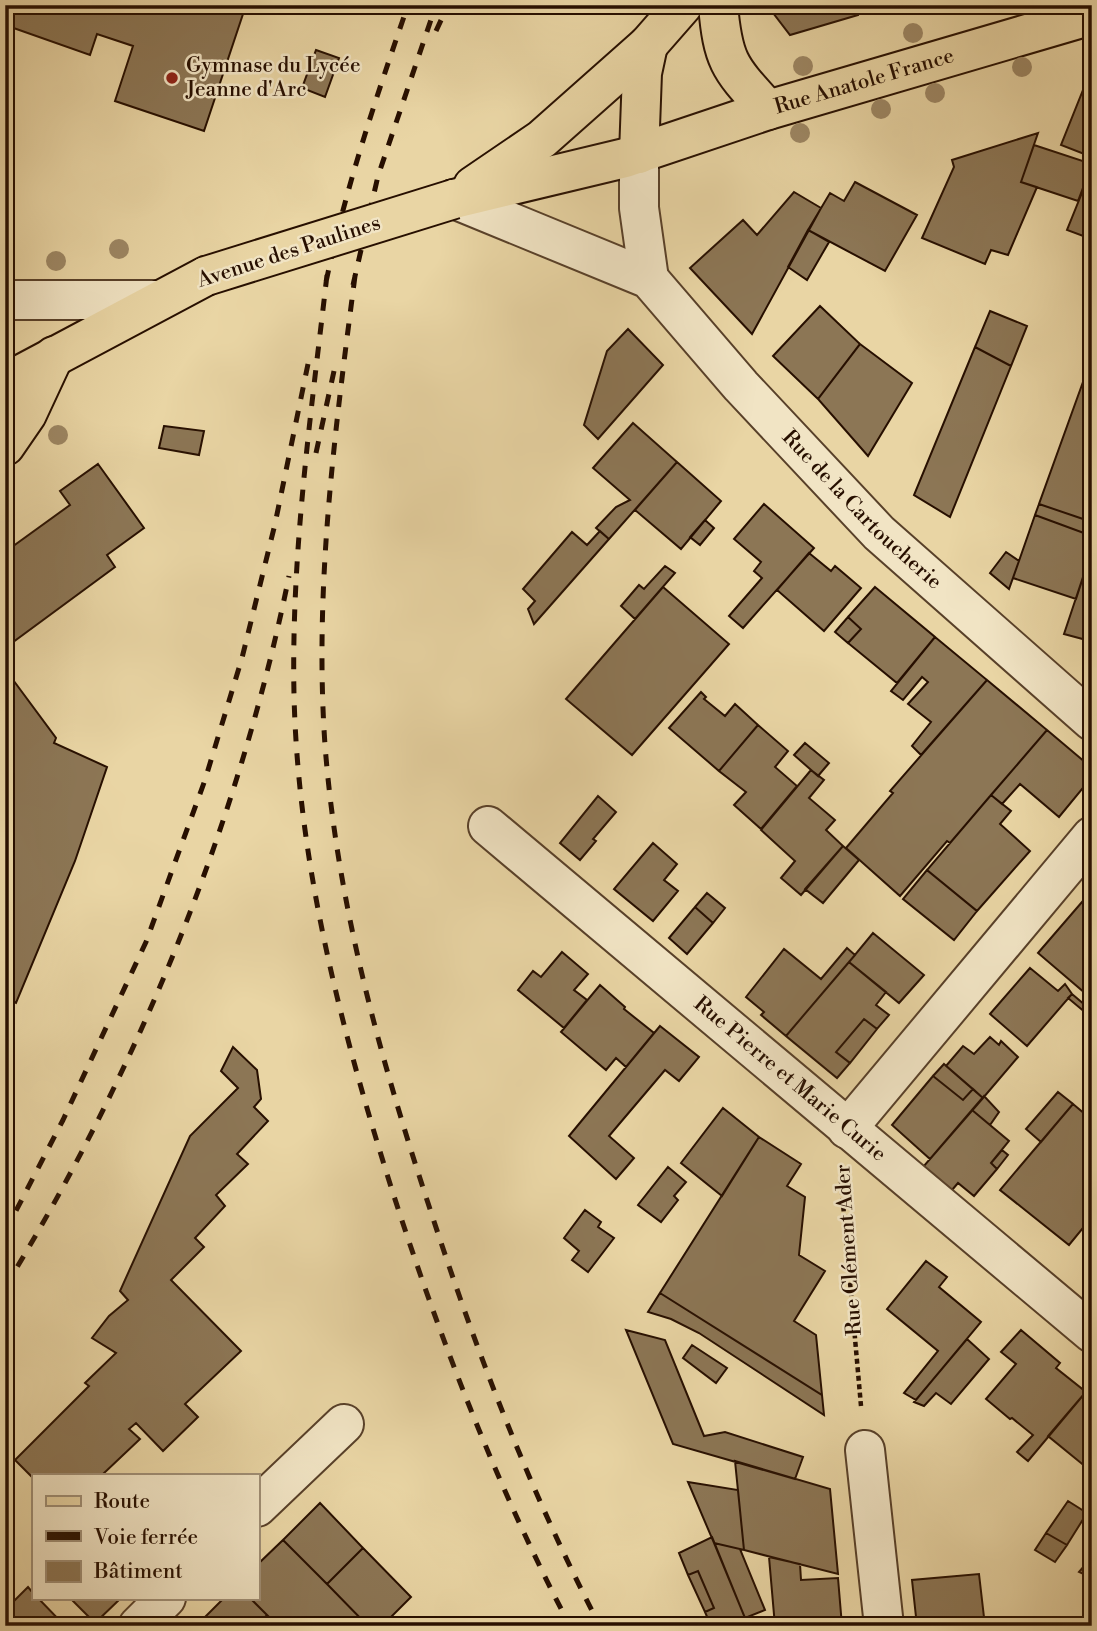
<svg xmlns="http://www.w3.org/2000/svg" width="1097" height="1631" font-family="'Libre Bodoni',serif">
  <style>
    .building { fill: #8c7655; stroke: #270f00; stroke-width: 2 }
    .lines { fill: none; stroke-linecap: round; stroke-linejoin: round }
    .minor-casing { stroke: #584029; stroke-width: 42 }
    .major-casing { stroke: #270f00; stroke-width: 42 }
    .path { stroke: #270f00; stroke-width: 4.5; stroke-dasharray: 5 3.5; stroke-linecap: butt }
    .minor { stroke: #f1e4c4; stroke-width: 38 }
    .major { stroke: #e9d5a4; stroke-width: 38 }
    .rail { stroke: #270f00; stroke-width: 5; stroke-dasharray: 12 12; stroke-linecap: butt }
    .major-bridge-casing { stroke: #270f00; stroke-width: 42; stroke-linecap: butt }
    .major-bridge { stroke: #e9d5a4; stroke-width: 38 }
    .tree { fill: #9d8764 }
    .poi-dot { fill: #8f2418; stroke: #f1e4c4; stroke-width: 2.5 }
    .labels { text-anchor: middle; dominant-baseline: central; stroke-width: 5; stroke-linejoin: round; paint-order: stroke }
    .poi-label { font-size: 21px; fill: #270f00; stroke: #f1e4c4; text-anchor: start }
    .street-label { font-size: 21px; fill: #270f00; stroke: #f1e4c4 }
  </style>
  <rect width="100%" height="100%" fill="#e9d5a4"/>
  <filter id="stains"><feTurbulence type="fractalNoise" baseFrequency=".00286" numOctaves="4"/><feColorMatrix values="0 0 0 0 .2 0 0 0 0 .09 0 0 0 0 .02 0 0 0 .5 -.17"/></filter>
  <radialGradient id="worn" r=".72"><stop offset=".6" stop-color="#630" stop-opacity="0"/><stop offset="1" stop-color="#630" stop-opacity=".3"/></radialGradient>
  <!-- building -->
  <path class="building" d="M5,5H246L204,131L115,101L133,46L97,34L90,55L5,25Z
    M767,5H856L858,15L790,35Z
    M316,50L339,58L325,97L302,88Z
    M1087,80L1092,82V157L1061,145Z
    M1038,133L1021,182L1037,187L1008,255L991,250L985,264L922,238L954,167L952,160Z
    M1034,145L1092,164L1078,201L1021,182Z
    M1092,168V227L1086,237L1067,230Z
    M855,182L917,215L885,271L808,230L830,193L844,201Z
    M794,192L821,208L752,334L690,268L743,220L757,235Z
    M808,230L829,242L807,280L788,267Z
    M820,306L860,344L818,399L773,356Z
    M990,311L1027,326L1011,366L975,347Z
    M628,329L663,365L598,439L584,425L607,351Z
    M860,344L912,383L868,456L818,399Z
    M975,347L1011,366L950,517L914,495Z
    M1092,357V522L1039,504Z
    M633,423L677,462L609,539L596,528L616,507L630,500L593,468Z
    M164,426L204,431L199,455L159,448Z
    M677,462L721,501L681,549L635,510Z
    M98,464L144,528L107,555L115,567L5,648V552L70,505L60,491Z
    M764,504L814,548L743,628L729,616L762,578L754,571L761,562L734,539Z
    M1039,504L1092,522V536L1035,515Z
    M1035,515L1092,536V550L1076,599L1013,578Z
    M705,520L714,528L700,545L690,537Z
    M600,531L609,539L534,624L528,609L535,601L523,589L572,532L587,545Z
    M1092,550V652L1087,650L1090,641L1064,634Z
    M1006,552L1019,561L1009,589L990,573Z
    M809,553L831,571L835,566L861,588L824,631L777,590Z
    M665,566L675,573L635,619L621,606L639,585L644,589Z
    M663,587L729,644L632,755L566,699Z
    M875,587L935,637L897,683L848,643L861,629L848,617Z
    M848,617L861,629L848,643L835,632Z
    M935,637L987,680L921,755L912,746L931,722L908,704L928,682L922,677L903,700L891,691Z
    M5,669L56,738L54,743L107,767L75,861L16,1003L5,998Z
    M987,680L1047,730L950,843L947,841L900,896L846,848L893,793L890,791Z
    M701,692L706,697L704,699L725,716L735,704L758,725L719,771L669,728Z
    M758,725L788,751L775,767L797,786L761,829L734,805L746,792L719,771Z
    M1047,730L1092,768V777L1059,817L1020,784L1002,804L991,795Z
    M805,743L829,763L818,776L794,755Z
    M811,770L824,780L809,798L835,820L826,830L843,846L801,895L781,878L795,861L761,830Z
    M991,795L1011,811L1000,824L1030,851L977,911L927,870Z
    M598,796L616,812L593,839L596,841L580,860L560,843Z
    M653,843L677,864L664,880L678,891L653,921L614,889Z
    M843,846L859,860L823,903L805,889Z
    M927,870L977,911L954,940L903,899Z
    M707,893L725,908L713,923L695,907Z
    M1082,902L1092,911V985L1085,993L1038,953Z
    M695,907L713,923L687,954L669,938Z
    M873,933L924,975L899,1003L849,962Z
    M847,948L855,955L786,1036L761,1015L764,1012L746,997L784,949L821,979Z
    M562,952L588,974L574,990L587,1000L564,1028L518,990L533,971L541,977Z
    M849,962L886,992L876,1005L889,1015L877,1029L864,1019L836,1052L850,1063L837,1078L786,1036Z
    M1030,968L1058,991L1065,984L1072,994L1027,1046L990,1014Z
    M600,985L625,1007L624,1009L654,1033L626,1067L616,1058L606,1070L561,1032Z
    M1072,994L1092,1011V1018L1068,998Z
    M864,1019L877,1029L850,1063L836,1052Z
    M660,1026L699,1057L679,1081L665,1070L609,1136L634,1158L616,1179L569,1136Z
    M990,1037L999,1045L1001,1041L1018,1057L983,1098L946,1066L963,1046L974,1054Z
    M233,1047L257,1070L261,1099L254,1107L268,1121L237,1154L248,1164L216,1195L225,1206L195,1238L204,1247L171,1280L241,1351L185,1404L198,1417L163,1451L136,1423L129,1429L140,1439L102,1475H33V1478L15,1460L89,1386L85,1383L116,1353L92,1338L109,1316L128,1300L120,1291L190,1136L238,1088L221,1071Z
    M944,1064L973,1089L963,1100L933,1076Z
    M933,1076L963,1100L973,1089L983,1098L930,1159L892,1125Z
    M1058,1092L1073,1104L1041,1142L1026,1129Z
    M984,1096L999,1112L990,1125L972,1110Z
    M1073,1104L1092,1120V1217L1069,1245L1000,1190Z
    M723,1108L759,1137L722,1196L681,1163Z
    M972,1110L1009,1141L991,1163L997,1169L974,1196L958,1183L946,1197L917,1174Z
    M759,1137L801,1164L787,1186L805,1197L799,1255L825,1271L794,1321L816,1335L822,1395L660,1293Z
    M1002,1150L1008,1155L997,1169L991,1163Z
    M668,1167L686,1182L674,1196L678,1200L661,1222L638,1205Z
    M585,1210L601,1222L598,1227L614,1238L588,1272L572,1260L579,1251L564,1238Z
    M926,1261L947,1277L939,1287L981,1322L916,1400L904,1393L938,1351L887,1309Z
    M660,1293L822,1395L824,1415L699,1333L671,1319L648,1312Z
    M626,1330L665,1340L704,1436L725,1432L803,1457L795,1479L673,1444Z
    M1021,1330L1060,1363L1056,1368L1086,1392L1028,1461L1017,1452L1033,1435L1012,1418L1010,1419L986,1399L1016,1364L1001,1352Z
    M967,1339L989,1359L951,1404L936,1393L924,1406L914,1402Z
    M692,1345L727,1368L716,1383L683,1358Z
    M1090,1387L1092,1388V1472L1048,1436Z
    M735,1461L830,1489L838,1574L744,1550Z
    M688,1482L738,1490L744,1550L714,1543Z
    M1068,1501L1087,1513L1067,1545L1046,1533Z
    M320,1503L363,1548L327,1584L283,1540Z
    M1046,1533L1067,1545L1055,1562L1035,1550Z
    M712,1537L745,1618L728,1626H711L705,1612L714,1608L698,1571L688,1575L679,1553Z
    M283,1540L327,1584L368,1626H278L250,1598H257V1565Z
    M714,1543L740,1549L765,1610L745,1618Z
    M363,1548L411,1597L382,1626H368L327,1584Z
    M769,1557L800,1564L801,1580L838,1578L842,1626H775Z
    M1092,1557V1578L1079,1572Z
    M698,1571L714,1608L705,1612L688,1575Z
    M979,1574L985,1626H917L912,1580Z
    M28,1587L33,1593V1598H38L65,1626H5V1610Z
    M70,1598H121L95,1623Z
    M224,1598H250L267,1615L257,1626H196Z"/>
  <g class="lines">
    <defs>
      <g id="minor">
        <path d="M639,154V208L649,279"/>
        <path id="s1" d="M454,199L649,279L741,386L879,533L1092,721"/>
        <path d="M5,300H158"/>
        <path id="s2" d="M488,826L1092,1333"/>
        <path d="M847,1129L1092,836"/>
        <path d="M865,1450L884,1626"/>
        <path d="M257,1507L344,1424"/>
        <path d="M138,1626L166,1598"/>
      </g>
      <g id="major">
        <path d="M718,5C723,63 730,68 768,110"/>
        <path d="M639,154L642,73L648,45"/>
        <path d="M473,186L542,139L648,45L683,5"/>
        <path id="s3" d="M454,199L625,158L768,110L1092,15"/>
        <path d="M5,383L206,276"/>
        <path d="M5,446L27,414L54,356"/>
      </g>
    </defs>
    <!-- minor casing -->
    <use href="#minor" class="minor-casing"/>
    <!-- major casing -->
    <use href="#major" class="major-casing"/>
    <!-- path -->
    <path class="path" d="M841,1181L861,1406"/>
    <!-- minor -->
    <use href="#minor" class="minor"/>
    <!-- major -->
    <use href="#major" class="major"/>
    <!-- rail -->
    <path class="rail" d="M436,31L448,5
      M327,275C311,414 291,554 294,695C298,864 341,1029 392,1190C440,1339 497,1487 570,1626
      M355,276C335,430 314,588 325,745C337,902 379,1054 428,1203C475,1348 529,1490 600,1626
      M326,282C346,186 376,98 408,5
      M353,285L378,176L436,5
      M316,453L334,371
      M5,1232L63,1120L146,942L205,780L242,658L275,524L308,364
      M5,1287C137,1072 239,823 289,576"/>
    <defs>
      <path id="major-bridge" d="M206,276L454,199"/>
    </defs>
    <!-- major-bridge casing -->
    <use href="#major-bridge" class="major-bridge-casing"/>
    <!-- major-bridge -->
    <use href="#major-bridge" class="major-bridge"/>
  </g>
  <!-- trees -->
  <g class="tree">
    <circle cx="913" cy="33" r="10"/>
    <circle cx="803" cy="66" r="10"/>
    <circle cx="1022" cy="67" r="10"/>
    <circle cx="935" cy="93" r="10"/>
    <circle cx="881" cy="109" r="10"/>
    <circle cx="800" cy="133" r="10"/>
    <circle cx="119" cy="249" r="10"/>
    <circle cx="56" cy="261" r="10"/>
    <circle cx="58" cy="435" r="10"/>
  </g>
  <!-- markers -->
  <circle class="poi-dot" cx="172" cy="78" r="7"/>
  <g class="labels">
    <!-- poi labels -->
    <g class="poi-label">
      <text x="186" y="66">Gymnase du Lycée<tspan x="186" dy="24">Jeanne d'Arc</tspan></text>
    </g>
    <!-- street labels -->
    <g class="street-label">
      <text stroke="none"><textPath href="#s3" startOffset="427">Rue Anatole France</textPath></text>
      <text transform="translate(289 252) rotate(-18)">Avenue des Paulines</text>
      <text stroke="none"><textPath href="#s1" startOffset="525">Rue de la Cartoucherie</textPath></text>
      <text stroke="none"><textPath href="#s2" startOffset="394">Rue Pierre et Marie Curie</textPath></text>
      <text transform="translate(849 1250) rotate(-94)">Rue Clément Ader</text>
    </g>
  </g>
  <!-- margin -->
  <rect width="1097" height="1631" fill="none" stroke="#e9d5a4" stroke-width="28"/>
  <rect x="7" y="7" width="1083" height="1617" fill="none" stroke="#270f00" stroke-width="3.5"/>
  <rect x="14" y="14" width="1069" height="1603" fill="none" stroke="#270f00" stroke-width="2"/>
  <!-- legend -->
  <rect x="32" y="1474" width="228" height="126" fill="#f1e4c4" stroke="#a08f76" stroke-width="2"/>
  <rect x="46" y="1496" width="35" height="10" fill="#e9d5a4" stroke="#a08f76" stroke-width="2"/>
  <text x="94" y="1508" font-size="21" fill="#270f00">Route</text>
  <rect x="46" y="1531" width="35" height="10" fill="#270f00" stroke="#a08f76" stroke-width="2"/>
  <text x="94" y="1544" font-size="21" fill="#270f00">Voie ferrée</text>
  <rect x="46" y="1561" width="35" height="21" fill="#8c7655" stroke="#a08f76" stroke-width="2"/>
  <text x="94" y="1578" font-size="21" fill="#270f00">Bâtiment</text>
  <rect width="100%" height="100%" filter="url(#stains)"/>
  <rect width="100%" height="100%" fill="url(#worn)"/>
</svg>
